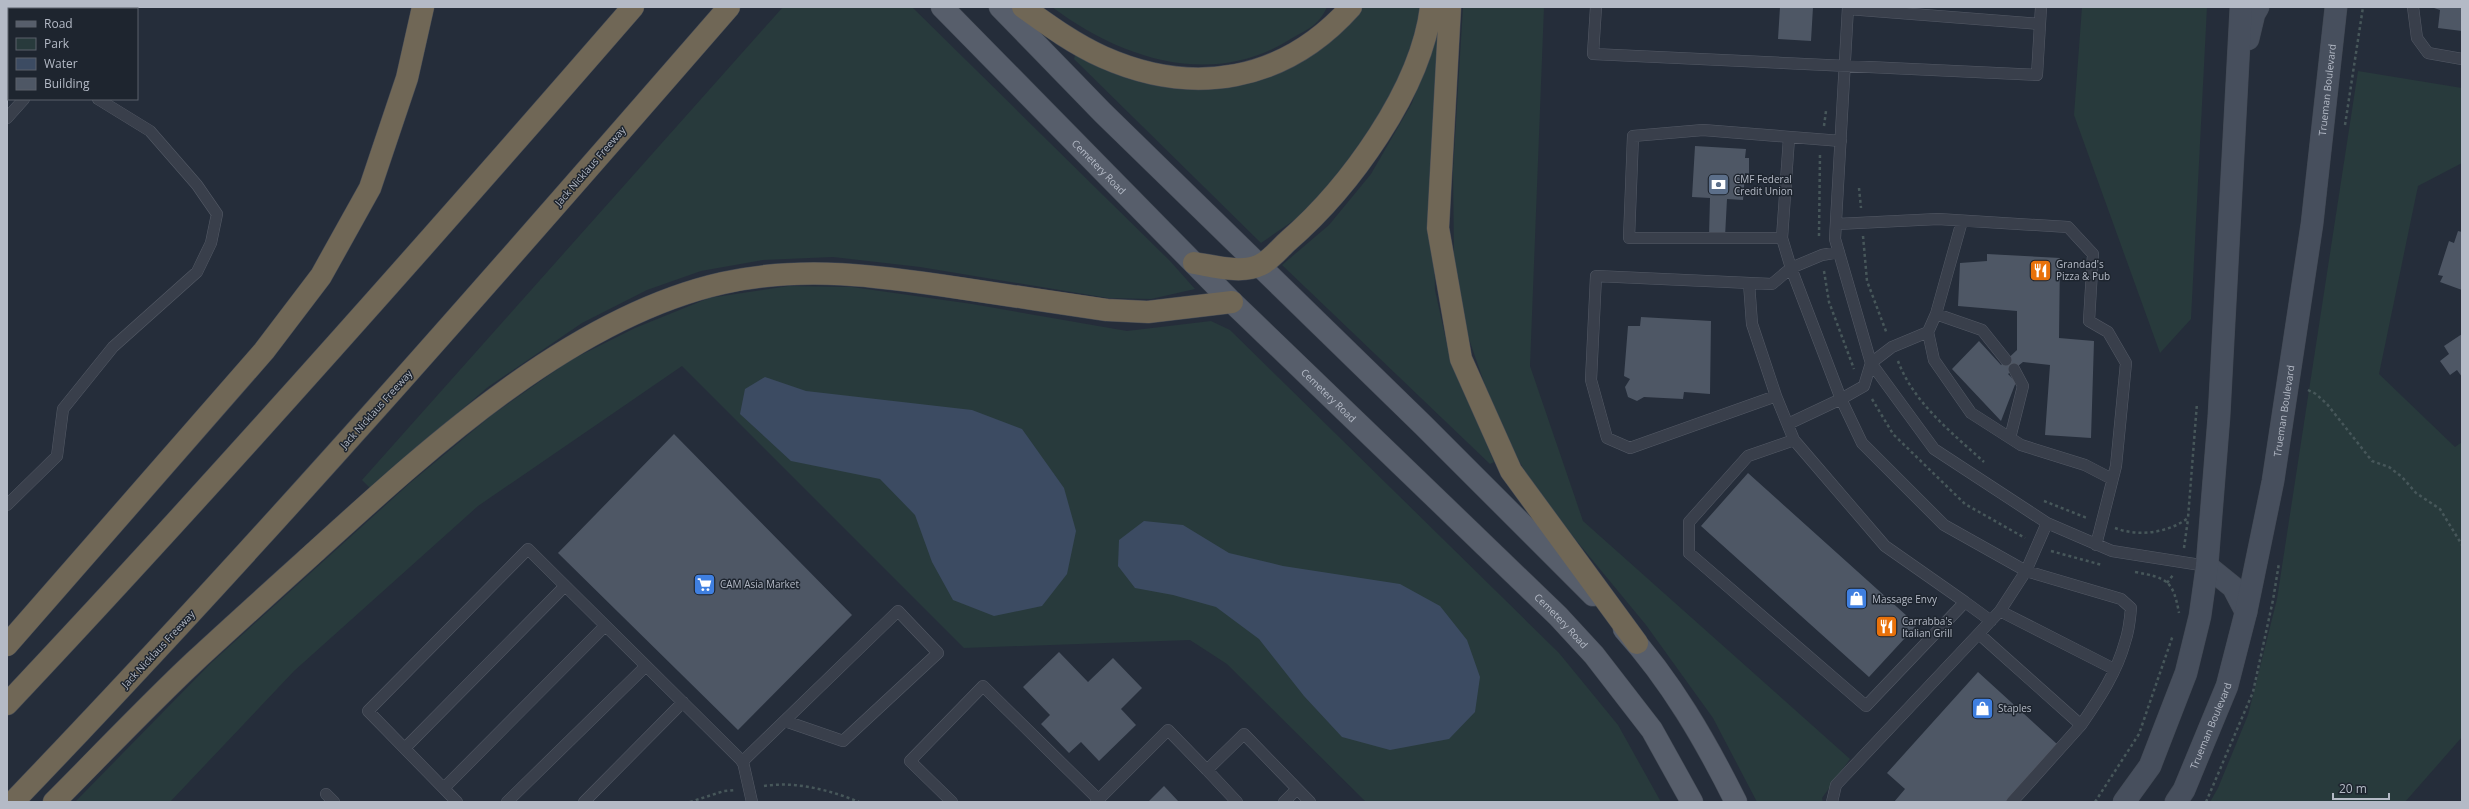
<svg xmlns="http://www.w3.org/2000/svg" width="2469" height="809" font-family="'Open Sans',sans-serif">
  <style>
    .green { fill: #283a3c }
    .water { fill: #3c4b62 }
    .building { fill: #4e5765 }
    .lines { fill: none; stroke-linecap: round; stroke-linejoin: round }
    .lane-casing { stroke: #545a66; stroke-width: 12 }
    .street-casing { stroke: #545a66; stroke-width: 22 }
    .secondary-casing { stroke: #424954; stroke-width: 23 }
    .primary-casing { stroke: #424954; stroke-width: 23 }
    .highway-casing { stroke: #444a55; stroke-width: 23 }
    .path { stroke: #47575a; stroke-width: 2.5; stroke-dasharray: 3 3; stroke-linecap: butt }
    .lane { stroke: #393f4b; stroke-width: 11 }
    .street { stroke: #393f4b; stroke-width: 21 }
    .secondary { stroke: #474f5d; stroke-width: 22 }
    .primary { stroke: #575e6b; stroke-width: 22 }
    .highway { stroke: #706756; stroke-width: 22 }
    .labels { text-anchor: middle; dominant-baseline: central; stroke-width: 3; stroke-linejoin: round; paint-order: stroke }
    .street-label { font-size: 10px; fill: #b4bac6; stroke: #1e252f }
    .poi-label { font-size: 10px; fill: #b4bac6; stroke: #1e252f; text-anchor: start }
  </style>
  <rect width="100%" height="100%" fill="#252d3a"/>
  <!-- green -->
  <path class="green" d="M783,7H912L1170,261L1195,289L1151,299L1108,298L920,267L833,257L763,260L701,271L647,290L582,323L488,387L370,488L362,480Z
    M1052,7H1327C1318,27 1307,29 1289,40C1211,89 1120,58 1052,7Z
    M1363,7H1424L1404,70L1377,125L1340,175L1303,214L1261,243L1074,59L1076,52L1176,87H1232L1271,75L1357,15Z
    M1463,7H1544L1530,366L1583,521L1850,759L1822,798L1823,802H1757L1713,718L1646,625L1537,493L1498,423L1468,336L1454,256L1453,171Z
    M2082,7H2207L2191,319L2160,353L2074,115Z
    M1438,27L1434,238L1435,290L1449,354L1494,462L1490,464L1282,265L1329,225L1371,174L1412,103Z
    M2358,71L2462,88V163L2418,186L2379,374L2455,447L2462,442V737L2405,802H2210L2218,788L2248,715L2277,599Z
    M789,286L852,287L972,304L1127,331L1211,321L1230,330L1559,653L1618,725L1661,802H1366L1227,664L1190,640L964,648L682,366L478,506L294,671L170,802H75L211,663L410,483L492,415L569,361L635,328L709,298Z"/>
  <!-- water -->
  <path class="water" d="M765,377L806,391L972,410L1022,429L1064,488L1076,531L1067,574L1042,606L994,616L953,600L932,562L915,515L880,479L791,461L740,414L745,389Z
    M1144,521L1183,525L1229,553L1283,566L1400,584L1440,606L1467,640L1480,677L1475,712L1449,739L1390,750L1342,737L1304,696L1259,639L1216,607L1173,595L1135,588L1118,566L1119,540Z"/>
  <!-- building -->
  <path class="building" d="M1780,7H1813L1811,41L1778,39Z
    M2431,7H2462V31L2438,28L2440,10Z
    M1695,146L1746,149L1745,158H1749V174L1745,173L1743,200L1727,199L1725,237L1709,236L1710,198L1692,197Z
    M2458,231L2462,232V290L2440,282L2443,276L2438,275L2449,241L2454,243Z
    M1987,254L2060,258L2059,338L2094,341L2091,438L2045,435L2050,365L2023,362L2008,374L2016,382L2001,421L1952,369L1979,341L2001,365L2017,350V311L1958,306L1960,263L1987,261Z
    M1641,317L1711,321L1710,394L1684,392L1683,399L1644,397L1637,401L1628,397L1625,387L1630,379L1624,376L1628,326H1640Z
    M2462,334V377L2457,370L2450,375L2440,361L2449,354L2444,346Z
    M674,434L852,615L738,730L558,553Z
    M1748,473L1917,625L1869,677L1701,526Z
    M1059,652L1088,682L1113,658L1142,688L1121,709L1136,725L1099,761L1081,742L1069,753L1041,724L1050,715L1023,687Z
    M1978,672L2057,744L2005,802H1894L1905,789L1887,773Z
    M1164,786L1179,802H1148Z"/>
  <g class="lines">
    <defs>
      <path id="lane" d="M1596,7L1593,54L2037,75L2041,7
        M1848,7L1835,239L1871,363L1934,449L2047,523L2112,551L2207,566
        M2413,7L2417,38L2428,53L2462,59
        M1848,9L2040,24
        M7,118L24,99
        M1837,224L1938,219L2068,227L2093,254L2089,321L2108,332L2126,363L2116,466L2096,545
        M1782,238L1789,138
        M1839,252L1822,255L1791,268L1782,238H1629L1633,136L1703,130L1841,141
        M1749,283L1752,324L1776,396
        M1936,314L1982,330L2006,360
        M1928,332L1936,314L1962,221
        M1788,424L1841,399L1791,268L1772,284L1596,276L1591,380L1607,438L1630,448L1776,396L1794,440L1748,456L1689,522V553L1866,706L1965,602L1991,621
        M2010,438L2023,386L2014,369
        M1794,440L1885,546L1965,602
        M7,505L57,456L63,409L113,347L197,272L211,243L217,214L197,185L150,131L98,99
        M2000,611L2114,669
        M1979,634L2081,725L2012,802
        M2081,725C2099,699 2117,672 2125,642C2129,631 2130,620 2131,608L2121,599L2026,571L1944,525L1862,443L1841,399L1864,386L1871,363L1892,347L1928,332L1934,360L1971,413L2021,445L2085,465L2112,479
        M405,748L565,586
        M742,762L898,611L938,653L843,741L785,721
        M444,788L605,626
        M326,794L334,802
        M457,802L368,711L528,549L743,762L752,802
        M507,802L646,666
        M584,802L683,702
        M952,802L910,761L983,686L1099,800
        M1096,802L1168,730L1207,770
        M1237,802L1207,770L1244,734L1310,802
        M1284,802L1297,789
        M1832,802L1836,785L2000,611L2026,571L2047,523"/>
      <path id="street" d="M28,9L29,7
        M7,46L9,42"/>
      <g id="secondary">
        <path d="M2248,39L2254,14L2258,7"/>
        <path d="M2207,566L2233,587L2246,612"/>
        <path d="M2124,802L2150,766L2186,673L2200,616L2207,566L2219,416L2241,7"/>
        <path id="s1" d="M2176,802L2184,790L2227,686L2246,612L2273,481L2312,224L2336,7"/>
      </g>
      <g id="primary">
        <path id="s2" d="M942,7L1232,302L1558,616L1594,655L1652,730L1692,802"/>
        <path d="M1000,7L1103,113L1423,425L1593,595"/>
        <path d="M1624,629C1671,681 1705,740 1736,802"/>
      </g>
      <path id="highway" d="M1023,7C1048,25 1074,44 1103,57C1193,97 1284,82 1351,7
        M1450,7L1438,228L1461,359L1511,471L1637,643
        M1194,263C1213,266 1242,274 1260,265C1270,261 1280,248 1288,241C1349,188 1421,90 1431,7
        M7,645L264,351L321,276L370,188L407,78L423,7
        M7,704C221,477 428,243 633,7
        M13,802C260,545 495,276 729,7
        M54,802C101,755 147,706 195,661C235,624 275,588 316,551C428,449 571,317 723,283C803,265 880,276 959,288C1008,295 1058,303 1107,310L1148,312L1232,302"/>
    </defs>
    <!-- lane casing -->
    <use href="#lane" class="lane-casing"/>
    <!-- street casing -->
    <use href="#street" class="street-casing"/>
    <!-- secondary casing -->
    <use href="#secondary" class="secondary-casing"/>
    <!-- primary casing -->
    <use href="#primary" class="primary-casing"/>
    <!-- highway casing -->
    <use href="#highway" class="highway-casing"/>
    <!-- path -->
    <path class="path" d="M2345,125L2363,7
      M1824,126L1826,111
      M1859,188L1861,208
      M1819,236L1820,153
      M1863,236L1867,281L1887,334
      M1824,271L1829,302L1854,369
      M1898,361C1913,402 1952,433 1984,462
      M2308,390L2316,394L2327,404L2372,461L2389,467L2402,477L2416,493L2440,509L2462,545
      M1872,399L1893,434L1965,504L2025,538
      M2044,501L2087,518
      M2115,528C2138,537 2168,533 2188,518L2197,403
      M2184,548L2188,519
      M2051,551L2102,565
      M2135,572C2167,578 2173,580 2179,613
      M2167,583L2173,575
      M764,786C795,781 830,790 859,802
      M690,802L724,791L735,790
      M2095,802L2139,734L2173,635
      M2206,802L2253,692L2273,600L2279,563"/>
    <!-- lane -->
    <use href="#lane" class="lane"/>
    <!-- street -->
    <use href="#street" class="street"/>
    <!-- secondary -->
    <use href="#secondary" class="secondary"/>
    <!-- primary -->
    <use href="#primary" class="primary"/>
    <!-- highway -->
    <use href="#highway" class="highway"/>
  </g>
  <!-- icons -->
  <defs>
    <symbol id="bank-square" viewBox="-11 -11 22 22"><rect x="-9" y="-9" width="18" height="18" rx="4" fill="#5c6f8a" stroke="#1e252f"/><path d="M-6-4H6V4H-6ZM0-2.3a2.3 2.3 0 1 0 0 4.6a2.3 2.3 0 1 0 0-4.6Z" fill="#fff"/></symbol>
    <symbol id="restaurant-square" viewBox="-11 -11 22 22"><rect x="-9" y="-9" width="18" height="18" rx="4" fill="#e8710a" stroke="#1e252f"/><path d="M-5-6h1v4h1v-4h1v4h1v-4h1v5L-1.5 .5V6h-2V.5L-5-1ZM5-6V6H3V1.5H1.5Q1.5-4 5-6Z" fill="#fff"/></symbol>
    <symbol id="supermarket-square" viewBox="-11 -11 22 22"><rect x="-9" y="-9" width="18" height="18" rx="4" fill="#3f7fe0" stroke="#1e252f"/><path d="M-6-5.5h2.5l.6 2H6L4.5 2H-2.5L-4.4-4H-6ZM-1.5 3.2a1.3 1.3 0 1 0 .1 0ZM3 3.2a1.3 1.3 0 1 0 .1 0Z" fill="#fff"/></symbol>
    <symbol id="shop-square" viewBox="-11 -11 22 22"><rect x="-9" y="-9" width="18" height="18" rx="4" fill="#3f7fe0" stroke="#1e252f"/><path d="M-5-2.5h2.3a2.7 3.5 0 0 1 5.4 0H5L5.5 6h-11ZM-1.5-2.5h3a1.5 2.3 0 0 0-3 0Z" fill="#fff"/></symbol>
  </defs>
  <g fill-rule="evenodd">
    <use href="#bank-square" x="1706" y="172" width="25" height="25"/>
    <use href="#restaurant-square" x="2028" y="258" width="25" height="25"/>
    <use href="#supermarket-square" x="692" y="572" width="25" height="25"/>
    <use href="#shop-square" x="1844" y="586" width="25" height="25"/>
    <use href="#restaurant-square" x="1874" y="614" width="25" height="25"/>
    <use href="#shop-square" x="1970" y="696" width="25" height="25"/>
  </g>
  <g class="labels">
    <!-- street labels -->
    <g class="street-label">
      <text stroke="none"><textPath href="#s1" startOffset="732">Trueman Boulevard</textPath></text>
      <text transform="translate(590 166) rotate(-49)">Jack Nicklaus Freeway</text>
      <text stroke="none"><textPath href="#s2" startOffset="224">Cemetery Road</textPath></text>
      <text stroke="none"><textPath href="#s2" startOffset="548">Cemetery Road</textPath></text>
      <text transform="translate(376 409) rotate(-48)">Jack Nicklaus Freeway</text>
      <text stroke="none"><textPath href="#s1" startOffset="408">Trueman Boulevard</textPath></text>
      <text stroke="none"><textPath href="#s2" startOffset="872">Cemetery Road</textPath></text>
      <text transform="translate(158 649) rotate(-47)">Jack Nicklaus Freeway</text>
      <text stroke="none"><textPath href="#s1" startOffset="84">Trueman Boulevard</textPath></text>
    </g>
    <!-- poi labels -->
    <g class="poi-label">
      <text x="1734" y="179">CMF Federal<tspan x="1734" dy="12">Credit Union</tspan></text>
      <text x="2056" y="264">Grandad's<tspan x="2056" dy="12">Pizza &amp; Pub</tspan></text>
      <text x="720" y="584">CAM Asia Market</text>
      <text x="1872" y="599">Massage Envy</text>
      <text x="1902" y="621">Carrabba's<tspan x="1902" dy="12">Italian Grill</tspan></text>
      <text x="1998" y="708">Staples</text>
    </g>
  </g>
  <!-- border -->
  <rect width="2469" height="809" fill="none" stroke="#b4bac6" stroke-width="16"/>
  <!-- legend -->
  <rect x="8" y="8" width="130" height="92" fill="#1e252f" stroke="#5a616b"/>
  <rect x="16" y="21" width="20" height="6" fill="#575e6b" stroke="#5a616b"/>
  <text x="44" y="28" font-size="12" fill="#b4bac6">Road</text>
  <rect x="16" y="38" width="20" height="12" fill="#283a3c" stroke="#5a616b"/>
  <text x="44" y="48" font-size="12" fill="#b4bac6">Park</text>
  <rect x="16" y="58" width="20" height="12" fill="#3c4b62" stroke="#5a616b"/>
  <text x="44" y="68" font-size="12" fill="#b4bac6">Water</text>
  <rect x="16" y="78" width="20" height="12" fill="#4e5765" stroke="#5a616b"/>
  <text x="44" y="88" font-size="12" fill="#b4bac6">Building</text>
  <!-- scale -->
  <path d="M2333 793v6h56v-6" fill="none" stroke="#b4bac6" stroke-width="2"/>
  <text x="2339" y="793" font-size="12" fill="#b4bac6" stroke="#1e252f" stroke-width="3" paint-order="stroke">20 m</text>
</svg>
